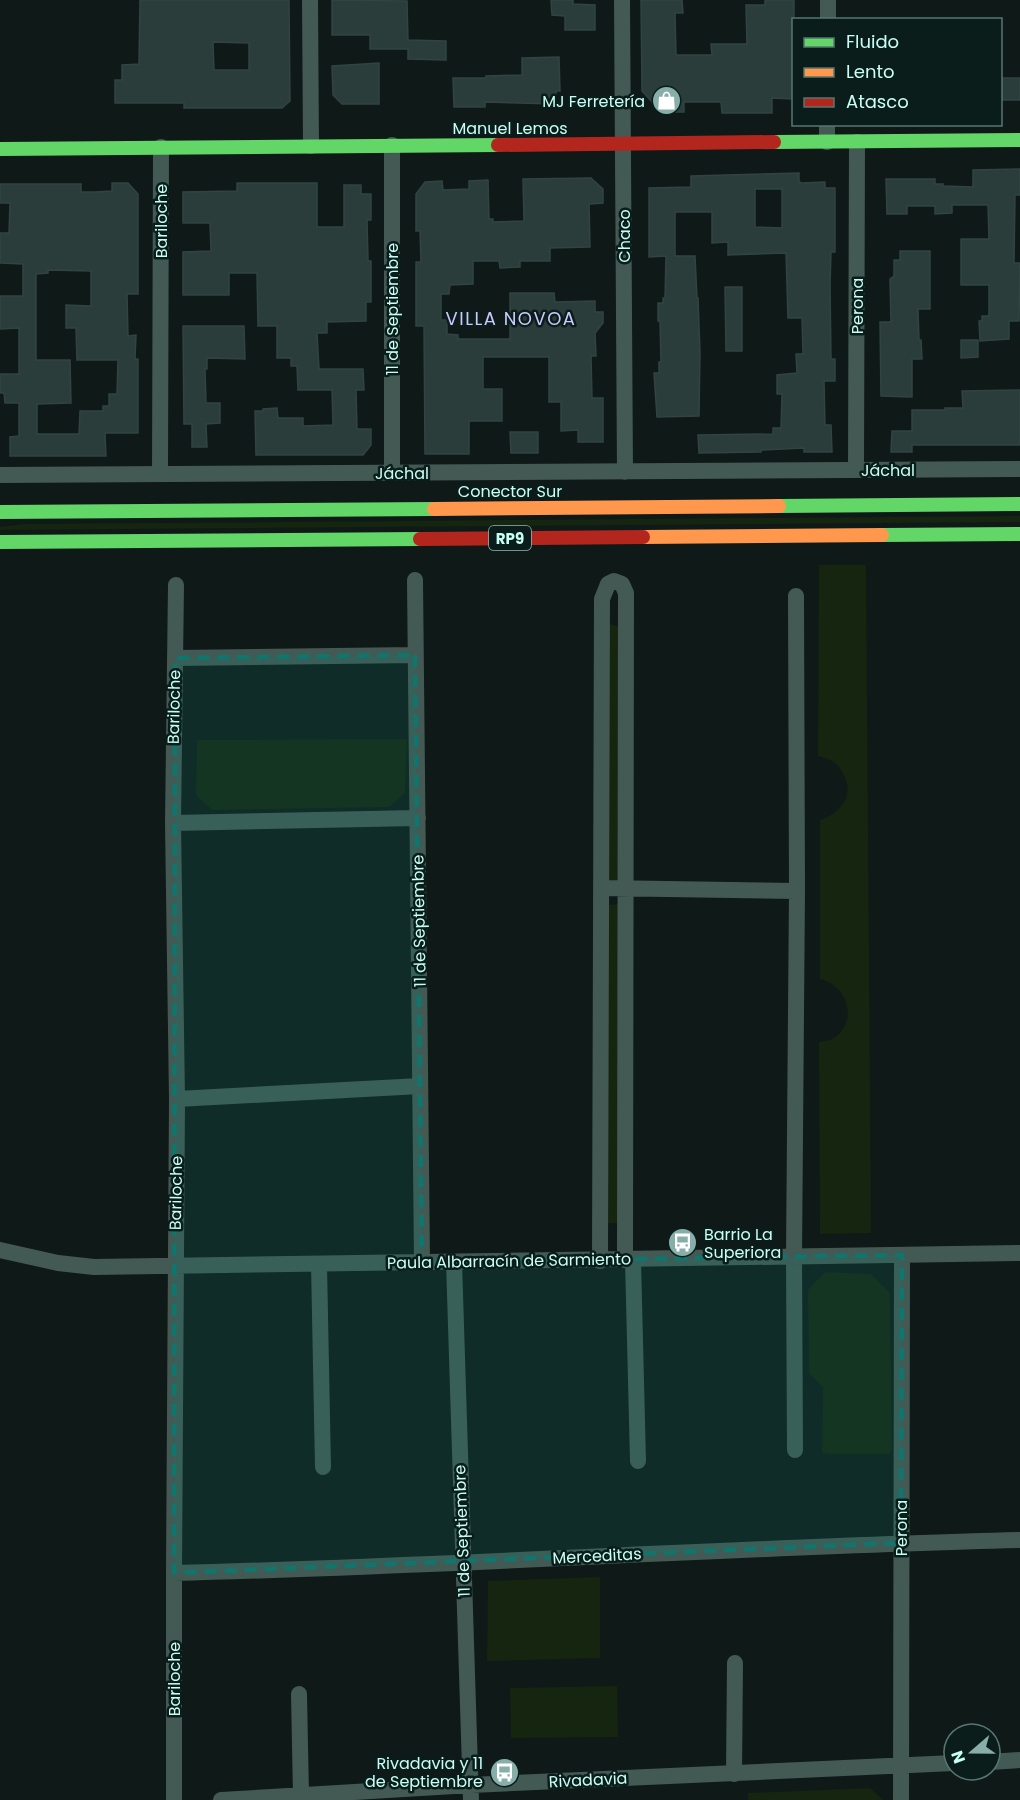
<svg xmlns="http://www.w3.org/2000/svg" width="1020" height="1800" font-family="Poppins,sans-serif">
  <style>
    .green { fill: #15250f }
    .building { fill: #2b3d3a; stroke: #314441; stroke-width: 1.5; fill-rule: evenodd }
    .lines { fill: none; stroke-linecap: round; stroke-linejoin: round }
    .street { stroke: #435a54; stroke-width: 16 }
    .fast { stroke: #63d668; stroke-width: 14 }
    .slow { stroke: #ff974d; stroke-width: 14 }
    .jam { stroke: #b3261e; stroke-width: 14 }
    .marked { fill: #0f766e; fill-opacity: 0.2; stroke: #0f766e; stroke-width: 4.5; stroke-dasharray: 12 8; stroke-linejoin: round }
    .labels { text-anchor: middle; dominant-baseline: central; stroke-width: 5; stroke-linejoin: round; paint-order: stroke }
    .shield { fill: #0b1d1b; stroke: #8fbbb4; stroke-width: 1.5 }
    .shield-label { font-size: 15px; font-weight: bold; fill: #c7fff5 }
    .poi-label { font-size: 16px; fill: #c7fff5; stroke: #0b1d1b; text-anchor: end }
    .street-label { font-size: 16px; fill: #c7fff5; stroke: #0b1d1b }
    .neighbourhood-label { font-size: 18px; letter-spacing: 1.5px; fill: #cdc9ff; stroke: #0b1d1b }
  </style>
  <rect width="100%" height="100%" fill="#0f1918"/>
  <!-- green -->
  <path class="green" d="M1020,516V522L0,530V527L23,524Z
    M819,565H866L871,1233L820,1234L819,1042C826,1041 832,1040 837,1036C858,1017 846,985 820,979V820C839,814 855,796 844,776C841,770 838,764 832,761C828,759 822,757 818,756Z
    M608,624L618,626L619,880H607Z
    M407,739L405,793L389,807L212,810L196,795L197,740Z
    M618,904V1223H607L609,905Z
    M825,1272L871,1274L890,1293L892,1451L889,1454H831L822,1453L823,1388L809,1373L808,1290Z
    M600,1577V1658L487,1661L488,1581Z
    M617,1686L618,1737L511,1738L510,1688Z
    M870,1788L883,1800H748V1793Z"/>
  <!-- building -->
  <path class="building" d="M140,0H289L290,101L282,108H184V103H115V80H122V65L139,64ZM213,42L249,43V70H214Z
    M332,0L407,1L408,40L446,41V60L408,59V49H370V35H332Z
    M551,0H573V4L595,5V30H565V16L552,15Z
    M641,0H682L683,13H675L676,55H712L711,44H747L746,5H765V0H794V99L772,98V113H722L721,102H684V112H662V103H653L642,91Z
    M559,57L560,91H556V104L485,102V107H454L453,78H486V76L522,75V58Z
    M379,63V104H342L333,95L332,66Z
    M1000,78H1020V100H1000Z
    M1020,169V195H1015L1014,263H1020L1019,321H1009V339L980,341L979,321H982V316H989V285H961V239H989L988,205H952V213L935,214V206H907V214H887L886,179H935V184H943V186L973,187V170Z
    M799,173V181L801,183L825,182V188H835V252H831L830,285L831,359H835V381H824L825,425H831L832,452H804V448L761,450V452L699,453L698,435L773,434V428H781L782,394H777V375L797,373L796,354H803L802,318H788L786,253L728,255V242L712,243V212H675V256H695L697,298H698L700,352L699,416L657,417L654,373H659V362H661L660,321H658V303H663V298H665L666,256L649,257V188L691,187V176ZM755,189H782V228L755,227Z
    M591,178L603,189V203L589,204L590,247L550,248V261H520V267L500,268L499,261H473V284L450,285L449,294H441V320H447V334L458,335V339H510V293H554L555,302L595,301V312H603V323L595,333L596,356H591L592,398H603V442H578V430L561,431V402H549V357H483V389H502V421H469V454H425L424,326H416V262H421L420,231H416V194L425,182L442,181L443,190L469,189V181L488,180L489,219H493V222L524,221L523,179Z
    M112,183H128L138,194V294H127L128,336L136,335L135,359H138V433H105L106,456H10V437L19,436V403H5L4,393H0V374H19V328L0,329V296H23V264L0,263V233H9L10,203H0V184H81V192H95L112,191ZM48,270L91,271V306L66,305V328H76L77,360H118L117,394H109V406H103V411H80L79,434H37V404L71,403L70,360H36V274L48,273Z
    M237,183H317V227H344V185H361V194H371V220H367L368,261H371V302H366V321L327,322V333H317L319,369H363L364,390H356L357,429H371V445L363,455H256L255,411H263V409L277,408L278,418H303V426L333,425L332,390H298L297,366H291V358H277V326H258L257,273H229V295H183V252L211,251L210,223H183V192L237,191Z
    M900,251H930V309H918L919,340H921L922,359H912V397L881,396L880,322H891L890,279L894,276V260H900Z
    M725,287H742V351H726Z
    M183,326H244L245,359L207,358V369H205L206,403H220V423L206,424L207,447H192V424H184Z
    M961,340H978V357L961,358Z
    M1020,390V445H912V452H891L892,431H912V410H945V408H963L962,391Z
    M510,432H538V453H511Z"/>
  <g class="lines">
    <!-- street -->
    <path class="street" d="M310,0L311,146
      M622,0L625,472
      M828,20V0
      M827,142V124
      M856,470L857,142
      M392,473V145
      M160,474L161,147
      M0,475L1020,469
      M415,580L422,1262
      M175,658L415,655
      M173,823L418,818
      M601,888L797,891
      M177,1099L420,1086
      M0,1250L58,1263L94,1267L1020,1253
      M633,1260L638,1461
      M600,1261L602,599L608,584L614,581L622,584L626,593L625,1260
      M454,1262L471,1800
      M319,1264L323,1467
      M795,1450L794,1257L797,891L796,596
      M174,1573C456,1566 738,1547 1020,1540
      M299,1694L301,1795
      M990,1762L1020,1760
      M734,1774L735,1663
      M174,1800V1573L177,1099L173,823L176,585
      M221,1800L471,1785L954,1763
      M901,1800L902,1255"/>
    <!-- fast -->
    <path class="fast" d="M774,142L1020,140
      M0,149L498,145
      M779,506L1020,504
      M0,512L434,509
      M882,535L1020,534
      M0,542L420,539"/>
    <!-- slow -->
    <path class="slow" d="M434,509L779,506
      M643,537L882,535"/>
    <!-- jam -->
    <path class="jam" d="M498,145L774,142
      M420,539L643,537"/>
  </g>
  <!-- marked area -->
  <path class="marked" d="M415,655L422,1262L902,1255L901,1543L174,1573L175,658Z"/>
  <!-- icons -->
  <defs>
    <symbol id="shop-disc" viewBox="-11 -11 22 22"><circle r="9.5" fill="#87aea8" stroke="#0b1d1b"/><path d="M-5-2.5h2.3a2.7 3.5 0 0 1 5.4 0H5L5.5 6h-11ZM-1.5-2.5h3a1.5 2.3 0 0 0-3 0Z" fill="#fff"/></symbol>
    <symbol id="bus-disc" viewBox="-11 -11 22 22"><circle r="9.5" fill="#87aea8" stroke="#0b1d1b"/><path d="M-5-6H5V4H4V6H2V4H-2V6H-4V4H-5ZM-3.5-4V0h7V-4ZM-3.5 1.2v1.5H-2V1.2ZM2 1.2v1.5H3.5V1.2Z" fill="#fff"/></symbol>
  </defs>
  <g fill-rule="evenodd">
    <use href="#shop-disc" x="650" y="84" width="33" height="33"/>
    <use href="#bus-disc" x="666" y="1226" width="33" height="33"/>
    <use href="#bus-disc" x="488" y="1756" width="33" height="33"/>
  </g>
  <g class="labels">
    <!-- shield labels -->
    <rect class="shield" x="489" y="526" width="42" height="24" rx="4.5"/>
    <g class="shield-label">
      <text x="510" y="538">RP9</text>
    </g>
    <!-- poi labels -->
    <g class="poi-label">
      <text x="645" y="101">MJ Ferretería</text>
      <text x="704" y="1234" text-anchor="start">Barrio La<tspan x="704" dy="18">Superiora</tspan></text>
      <text x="483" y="1763">Rivadavia y 11<tspan x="483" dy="18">de Septiembre</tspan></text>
    </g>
    <!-- street labels -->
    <g class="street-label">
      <text x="510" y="128">Manuel Lemos</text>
      <text transform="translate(161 221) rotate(-90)">Bariloche</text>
      <text transform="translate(624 236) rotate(-90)">Chaco</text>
      <text transform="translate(857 306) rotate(-90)">Perona</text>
      <text transform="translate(392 309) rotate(-90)">11 de Septiembre</text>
      <text x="888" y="470">Jáchal</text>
      <text x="402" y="473">Jáchal</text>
      <text x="510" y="491">Conector Sur</text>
      <text transform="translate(174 707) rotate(-89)">Bariloche</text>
      <text transform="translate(419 921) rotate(-91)">11 de Septiembre</text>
      <text transform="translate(176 1193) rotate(-89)">Bariloche</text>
      <text transform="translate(509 1261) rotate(-1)">Paula Albarracín de Sarmiento</text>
      <text transform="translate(901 1528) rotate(-90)">Perona</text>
      <text transform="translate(462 1531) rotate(-92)">11 de Septiembre</text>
      <text transform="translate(597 1556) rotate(-3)">Merceditas</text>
      <text transform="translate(174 1679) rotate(-90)">Bariloche</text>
      <text transform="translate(588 1780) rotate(-3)">Rivadavia</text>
    </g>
    <!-- neighbourhood labels -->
    <g class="neighbourhood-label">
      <text x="511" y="318">VILLA NOVOA</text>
    </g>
  </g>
  <!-- legend -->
  <rect x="792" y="18" width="210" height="108" fill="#0b1d1b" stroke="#567772" stroke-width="1.5"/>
  <rect x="804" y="38" width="30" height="9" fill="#63d668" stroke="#567772" stroke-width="1.5"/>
  <text x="846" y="48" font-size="18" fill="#c7fff5">Fluido</text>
  <rect x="804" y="68" width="30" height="9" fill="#ff974d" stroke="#567772" stroke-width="1.5"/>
  <text x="846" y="78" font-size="18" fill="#c7fff5">Lento</text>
  <rect x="804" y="98" width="30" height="9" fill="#b3261e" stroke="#567772" stroke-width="1.5"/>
  <text x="846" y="108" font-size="18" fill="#c7fff5">Atasco</text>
  <!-- north arrow -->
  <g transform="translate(972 1752) rotate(250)"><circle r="28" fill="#0b1d1b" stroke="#567772" stroke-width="1.5"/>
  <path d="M0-4.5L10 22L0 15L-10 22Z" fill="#87aea8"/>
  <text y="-9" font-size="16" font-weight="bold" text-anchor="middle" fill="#c7fff5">N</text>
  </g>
</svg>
